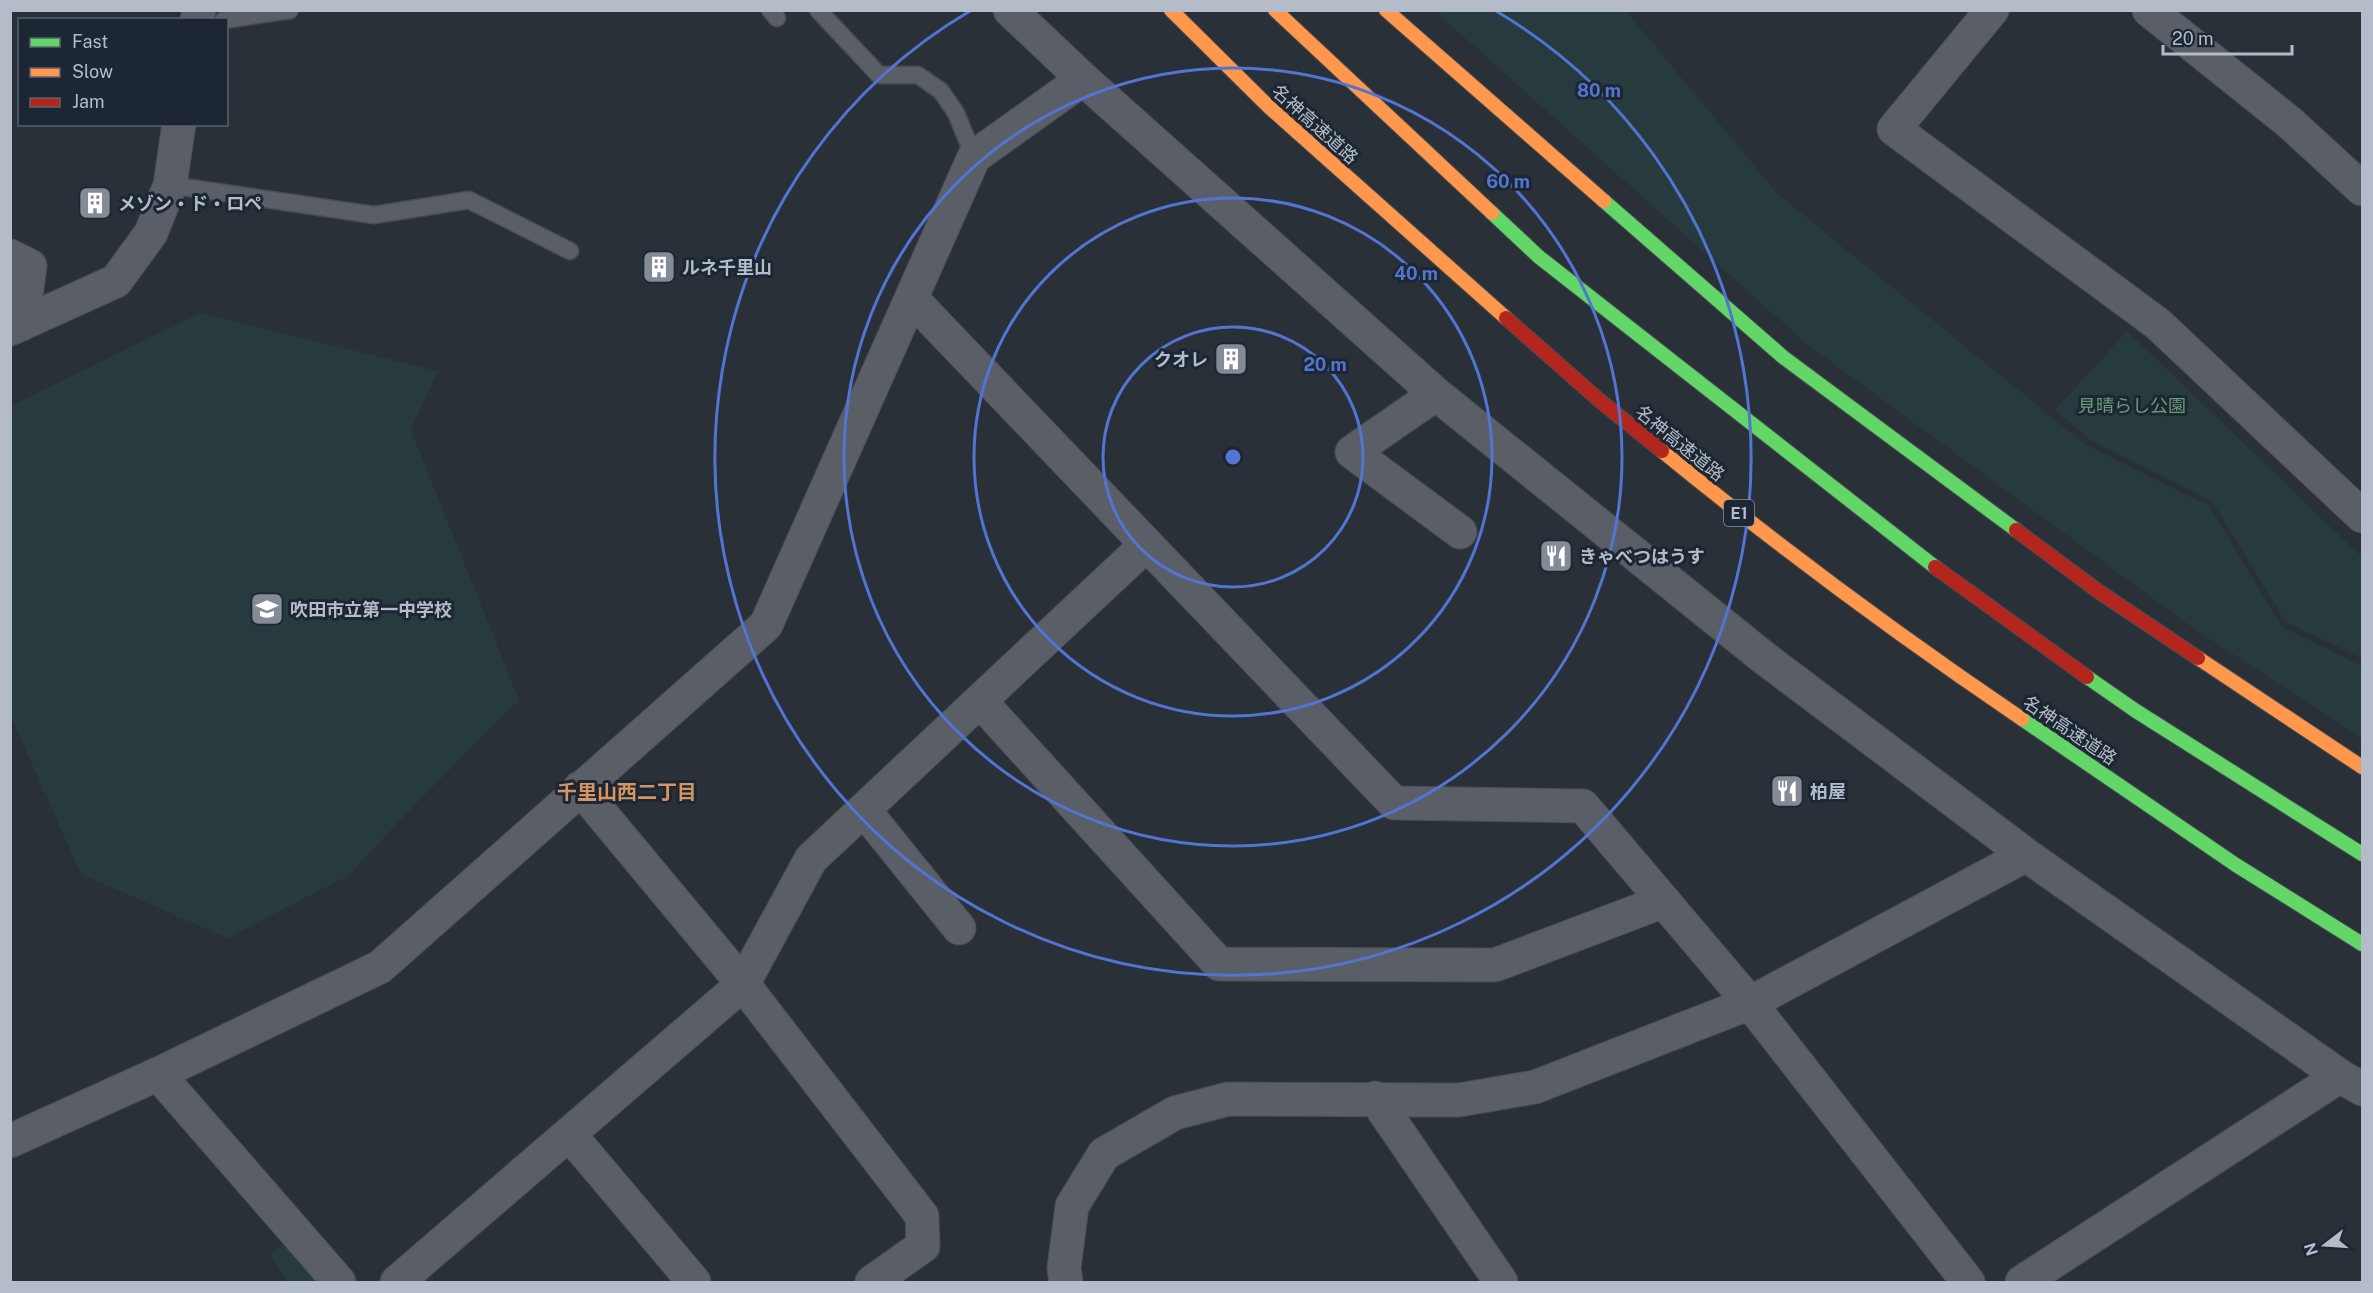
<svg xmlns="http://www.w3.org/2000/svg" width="2373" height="1293" font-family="'Public Sans','Noto Sans JP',sans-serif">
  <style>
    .green { fill: #273a3e }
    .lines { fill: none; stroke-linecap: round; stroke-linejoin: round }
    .lane-casing { stroke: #484c53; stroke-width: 19 }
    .street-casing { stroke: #484c53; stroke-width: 35 }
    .fast-casing { stroke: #484c53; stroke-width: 16 }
    .slow-casing { stroke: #484c53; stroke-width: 16 }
    .jam-casing { stroke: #484c53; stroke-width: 16 }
    .lane { stroke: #5a5e66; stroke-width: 16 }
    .street { stroke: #5a5e66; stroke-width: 33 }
    .fast { stroke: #63d668; stroke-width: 14 }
    .slow { stroke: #ff974d; stroke-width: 14 }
    .jam { stroke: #b3261e; stroke-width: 14 }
    .ring { fill: none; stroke: #5274d3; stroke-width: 3 }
    .labels { text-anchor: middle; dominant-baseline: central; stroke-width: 6; stroke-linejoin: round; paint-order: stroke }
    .shield { fill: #1d2633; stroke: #878f9c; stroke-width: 1.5 }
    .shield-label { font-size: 16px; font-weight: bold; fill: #b4bcc9 }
    .street-label { font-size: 18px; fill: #b4bcc9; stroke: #1d2633 }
    .poi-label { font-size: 18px; font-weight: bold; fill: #b4bcc9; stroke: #1d2633; text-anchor: start }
    .park-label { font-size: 18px; fill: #6b9a76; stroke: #1d2633 }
    .neighbourhood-label { font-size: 20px; font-weight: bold; fill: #d59563; stroke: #1d2633 }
    .centre { fill: #5274d3; stroke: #1d2633; stroke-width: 3 }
    .ring-label { font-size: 18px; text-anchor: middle; font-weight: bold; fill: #5274d3; stroke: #1d2633; stroke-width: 6; stroke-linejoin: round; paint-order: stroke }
  </style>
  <rect width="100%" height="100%" fill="#2a3038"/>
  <!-- green -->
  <path class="green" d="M1435,11H1626L1779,195L2086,445L2209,506L2282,627L2362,666V738L2196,630L1808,345Z
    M200,313L438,371L411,430L519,700L402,818L348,876L227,938L81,874L11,717V406Z
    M2127,331L2362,557V658L2286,622L2212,501L2090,440L2055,410Z
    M288,1241L327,1282H288L270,1254Z"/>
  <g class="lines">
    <defs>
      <path id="lane" d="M770,10L777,18
        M818,10L879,75H918L941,91L956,113L974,157
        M224,20L290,10
        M170,185L374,215L469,200L570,251"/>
      <path id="street" d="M1010,10L1083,79L1436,394L1763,657L2026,855L2340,1076L2362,1089
        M1992,10L1894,129L2158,324L2362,516
        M2149,10L2289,122L2362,189
        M197,20L199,10
        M10,256L30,266L22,324
        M913,300L1394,803L1583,806L1750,1003L1968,1282
        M10,329L116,281L151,233L170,185L179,124
        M1436,394L1352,452L1460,532
        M980,701L1219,964L1495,965L1664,901
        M580,788L743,984L922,1216L923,1246L872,1282
        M864,810L959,928
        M158,1074L339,1282
        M1375,1098L1501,1282
        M570,1135L694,1282
        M10,1141L158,1074L380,967L766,625L974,157L1083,79
        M397,1282L743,984L811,859L1146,545
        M1066,1282L1064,1268L1072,1206L1104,1154L1175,1113L1228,1099L1459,1100L1535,1087L1750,1003L2026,855
        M2022,1282L2340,1076"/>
      <path id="fast" d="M1604,201L1783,357L2016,530
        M1492,213L1539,257L1935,567
        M2087,677L2136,711L2362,854
        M2022,719L2236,865L2362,944"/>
      <path id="slow" d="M1171,10L1269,107L1506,318
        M1275,10L1492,213
        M1386,10L1604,201
        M1662,451C1778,546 1898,635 2022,719
        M2198,658L2362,767"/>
      <path id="jam" d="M1506,318L1599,400L1662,451
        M2016,530L2098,591L2198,658
        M1935,567L2087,677"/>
    </defs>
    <!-- lane casing -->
    <use href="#lane" class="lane-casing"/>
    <!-- street casing -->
    <use href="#street" class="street-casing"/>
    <!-- fast casing -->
    <use href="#fast" class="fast-casing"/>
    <!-- slow casing -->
    <use href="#slow" class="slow-casing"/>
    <!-- jam casing -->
    <use href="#jam" class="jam-casing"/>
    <!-- lane -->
    <use href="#lane" class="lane"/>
    <!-- street -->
    <use href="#street" class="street"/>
    <!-- fast -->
    <use href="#fast" class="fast"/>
    <!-- slow -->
    <use href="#slow" class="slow"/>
    <!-- jam -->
    <use href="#jam" class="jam"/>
  </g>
  <!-- distance rings -->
  <g class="ring">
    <circle cx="1233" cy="457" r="130"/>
    <circle cx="1233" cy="457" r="259"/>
    <circle cx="1233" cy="457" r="389"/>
    <path d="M1496 11A518 518 0 1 1 970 11"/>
  </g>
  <!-- icons -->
  <defs>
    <symbol id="building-square" viewBox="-11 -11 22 22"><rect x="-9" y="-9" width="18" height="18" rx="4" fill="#848b96" stroke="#1d2633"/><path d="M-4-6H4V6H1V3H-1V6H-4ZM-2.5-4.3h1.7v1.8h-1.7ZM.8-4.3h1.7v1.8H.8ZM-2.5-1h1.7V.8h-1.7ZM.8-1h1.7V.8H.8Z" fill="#fff"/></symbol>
    <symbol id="restaurant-square" viewBox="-11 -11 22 22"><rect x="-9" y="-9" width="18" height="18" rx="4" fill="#848b96" stroke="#1d2633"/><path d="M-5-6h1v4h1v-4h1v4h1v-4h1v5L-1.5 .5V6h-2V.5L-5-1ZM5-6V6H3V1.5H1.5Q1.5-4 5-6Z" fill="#fff"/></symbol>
    <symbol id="school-square" viewBox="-11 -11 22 22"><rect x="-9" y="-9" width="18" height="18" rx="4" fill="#848b96" stroke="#1d2633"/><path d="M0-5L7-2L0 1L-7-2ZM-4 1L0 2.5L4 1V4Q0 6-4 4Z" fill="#fff"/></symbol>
  </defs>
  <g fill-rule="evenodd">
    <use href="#building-square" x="76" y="184" width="38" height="38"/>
    <use href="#building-square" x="640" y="248" width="38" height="38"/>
    <use href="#building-square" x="1212" y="340" width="38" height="38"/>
    <use href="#restaurant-square" x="1537" y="537" width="38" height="38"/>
    <use href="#school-square" x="248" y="590" width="38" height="38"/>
    <use href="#restaurant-square" x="1768" y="772" width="38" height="38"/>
  </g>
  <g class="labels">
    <!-- shield labels -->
    <rect class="shield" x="1724" y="500" width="30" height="26" rx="4.5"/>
    <g class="shield-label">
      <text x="1739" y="513">E1</text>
    </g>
    <!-- street labels -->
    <g class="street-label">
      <text transform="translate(1315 124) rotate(42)">名神高速道路</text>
      <text transform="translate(1680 443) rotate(39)">名神高速道路</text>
      <text transform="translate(2070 730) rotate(34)">名神高速道路</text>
    </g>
    <!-- poi labels -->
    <g class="poi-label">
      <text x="118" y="203">メゾン・ド・ロペ</text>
      <text x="682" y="267">ルネ千里山</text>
      <text x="1208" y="359" text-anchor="end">クオレ</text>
      <text x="1579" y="556">きゃべつはうす</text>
      <text x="290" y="609">吹田市立第一中学校</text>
      <text x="1810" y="791">柏屋</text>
    </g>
    <!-- park labels -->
    <g class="park-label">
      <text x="2132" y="405">見晴らし公園</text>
    </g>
    <!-- neighbourhood labels -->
    <g class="neighbourhood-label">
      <text x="627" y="792">千里山西二丁目</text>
    </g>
  </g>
  <circle cx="1233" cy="457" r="9" class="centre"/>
  <g class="ring-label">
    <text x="1599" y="97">80 m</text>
    <text x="1508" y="188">60 m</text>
    <text x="1416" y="280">40 m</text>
    <text x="1325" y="371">20 m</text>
  </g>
  <!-- border -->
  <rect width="2373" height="1293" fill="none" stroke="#b4bcc9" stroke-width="24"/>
  <!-- legend -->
  <rect x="18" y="18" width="210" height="108" fill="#1d2633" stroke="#59626f" stroke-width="1.5"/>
  <rect x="30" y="38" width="30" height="9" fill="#63d668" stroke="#59626f" stroke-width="1.5"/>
  <text x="72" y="48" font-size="18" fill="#b4bcc9">Fast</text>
  <rect x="30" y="68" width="30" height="9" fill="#ff974d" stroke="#59626f" stroke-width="1.5"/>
  <text x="72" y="78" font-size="18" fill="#b4bcc9">Slow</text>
  <rect x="30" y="98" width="30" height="9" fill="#b3261e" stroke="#59626f" stroke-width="1.5"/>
  <text x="72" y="108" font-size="18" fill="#b4bcc9">Jam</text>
  <!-- north arrow -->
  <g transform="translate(2325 1245) rotate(253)" stroke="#1d2633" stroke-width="4.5" paint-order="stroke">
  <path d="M0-4.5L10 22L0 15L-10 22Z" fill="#b4bcc9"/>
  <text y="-9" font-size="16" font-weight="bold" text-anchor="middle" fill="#b4bcc9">N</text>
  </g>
  <!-- scale -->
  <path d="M2163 45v9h129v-9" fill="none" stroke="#b4bcc9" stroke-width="3"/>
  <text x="2172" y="45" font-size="18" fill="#b4bcc9" stroke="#1d2633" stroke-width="4.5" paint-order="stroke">20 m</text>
</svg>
